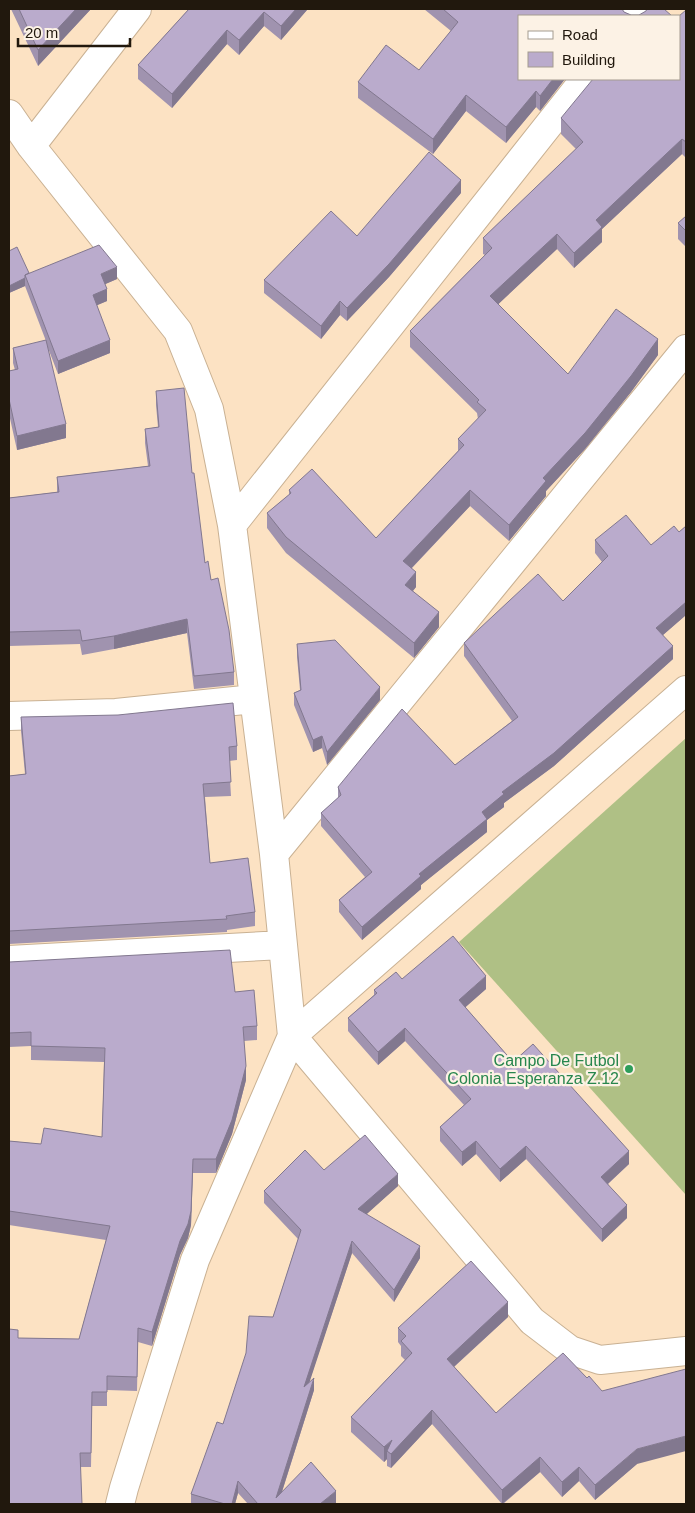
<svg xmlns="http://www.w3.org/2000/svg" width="695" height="1513" font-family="Helvetica,sans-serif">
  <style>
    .pitch { fill: #afc085 }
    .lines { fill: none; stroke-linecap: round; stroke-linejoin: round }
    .minor-casing { stroke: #c9b193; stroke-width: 30 }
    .minor { stroke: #fff; stroke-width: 28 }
    .wall { fill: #a093af }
    .shaded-wall { fill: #82788f }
    .building { fill: #baabcc; stroke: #82788f }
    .leisure-dot { fill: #2e9e5b; stroke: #fcf2e5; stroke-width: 2 }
    .labels { text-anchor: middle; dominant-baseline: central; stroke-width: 4.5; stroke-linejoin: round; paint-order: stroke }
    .leisure-label { font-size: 16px; fill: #27864d; stroke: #fcf2e5; text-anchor: end }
  </style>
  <rect width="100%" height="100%" fill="#fce2c3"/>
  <!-- pitch -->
  <path class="pitch" d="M686,738V1195L459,942Z"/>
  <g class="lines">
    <defs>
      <path id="minor" d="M634,16L640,9
        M9,114L31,146L178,331L209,409L232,525L274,854L292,1036L532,1321L570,1350L600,1360L686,1351
        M31,146L137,9
        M232,525L585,79
        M9,716L116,713L254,699
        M274,854L686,349
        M9,960L283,945
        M120,1504L124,1488L195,1260L292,1036L686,690"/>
    </defs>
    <!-- minor casing -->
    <use href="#minor" class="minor-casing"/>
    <!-- minor -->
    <use href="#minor" class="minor"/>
  </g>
  <!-- wall -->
  <path class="wall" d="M11,9H91L38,66Z
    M186,9H307V10L281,40L264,26L239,55L227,44L172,108L138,79V65L188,10Z
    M424,9H622L624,12L631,15L672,16H519V79H565L540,111L536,107L506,143L466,111L433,154L358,98V82L419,70L451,31Z
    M686,10V158L682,154L602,229V242L574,268L557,249L498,304L568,374L658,355L631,392L585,449L546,491V496L509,541L470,506L412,568L416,587L413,591L439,627L414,658L286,553L267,528V513L289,495V490L376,538L458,451V439L478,419L477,413L410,347V331L485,255L483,254V238L576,149L561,134V118L679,79Z
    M461,193L389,277L347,321L340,315L321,339L264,293V280L357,236Z
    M686,216V247L678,239V223Z
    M9,251L29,273L117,279L105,284L107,301L97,305L110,353L58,374L48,348L66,438L17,450L9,414V371L15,370L13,363V348L46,341L25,286L9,293Z
    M156,391L192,473L205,563L211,580L234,672V685L194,689L187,633L114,649L82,655L80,644L9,646V498L57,492V477L148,466L145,443V429L158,427L156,405Z
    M686,526V615L663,635L673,659L554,766L504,803V807L487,820V832L421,885V889L362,940L339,912V900L365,877L321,826V813L338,798V787L455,765L512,721L464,656V643L563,601L602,562L595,553V540L651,545L679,532Z
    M297,644L380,700L327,765L322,748L313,752L294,705V693L300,690L297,657Z
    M21,717L237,746V760L229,761L231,796L205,797L210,863L255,912V926L227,930V932L9,944V776L25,774L21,731Z
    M9,962L235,992L257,1026V1040L244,1041L246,1080L232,1134L216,1173H193L191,1225L188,1238L180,1255L152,1346L138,1342L137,1391L107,1390V1406H92L91,1467H81L18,1338L79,1339L106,1240L9,1225V1141L41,1144L102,1137L104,1062L31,1060V1046L9,1047Z
    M402,979L486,989L465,1007L513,1062L629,1164L608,1184L627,1218L602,1242L526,1159L500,1182L476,1154L462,1166L440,1141V1127L464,1105L405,1041L378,1065L348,1031V1018L374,995V990Z
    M324,1170L398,1186L366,1214L420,1258L394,1302L352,1253L309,1382L314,1390L282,1492L336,1503L334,1504H248L238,1493L235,1504H191V1494L273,1317L298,1239L264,1203V1191Z
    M508,1317L454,1367L496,1413L637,1464L595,1500L579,1481L562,1497L540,1472L503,1504H502L432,1424L391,1468L387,1466V1459L384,1462L351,1432V1417L405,1360L401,1356V1346L398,1342V1328Z"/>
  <!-- shaded-wall -->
  <path class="shaded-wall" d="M76,9H91L38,66V50Z
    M296,9H307V10L281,40V26Z
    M264,12V26L239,55V40Z
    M227,30V44L172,108V94Z
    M553,79H565L540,111V96Z
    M536,91V107L506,143V127Z
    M466,95V111L433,154V139Z
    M682,139V154L602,229V242L574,268V253L596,220Z
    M461,180V193L389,277L347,321V308Z
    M557,234V249L490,312V296Z
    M117,267V279L101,286V274Z
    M25,278V286L9,293V286Z
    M107,289V301L93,307V295Z
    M340,301V315L321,339V326Z
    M658,339V355L631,392L585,449L546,491V496L509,541V525L543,478Z
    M110,340V353L58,374V361Z
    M66,424V438L17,450V436Z
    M470,490V506L403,577V561Z
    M416,572V587L405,600V585Z
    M686,602V615L656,641V628Z
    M439,612V627L414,658V643Z
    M187,619V633L114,649V636Z
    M673,646V659L554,766L504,803V807L487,820V832L421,885V889L362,940V927L419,874L502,792Z
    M380,687V700L327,765V752Z
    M322,736V748L313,752V740Z
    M486,976V989L459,1013V1000Z
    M405,1028V1041L378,1065V1052Z
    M246,1066V1080L232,1134L216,1173V1159Z
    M476,1141V1154L462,1166V1152Z
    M526,1146V1159L500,1182V1169Z
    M629,1151V1164L601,1190V1177Z
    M193,1159L191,1225L188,1238L180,1255L152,1346V1332Z
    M398,1174V1186L358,1222V1209Z
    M627,1205V1218L602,1242V1229Z
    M352,1241V1253L304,1399V1387Z
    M420,1246V1258L394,1302V1290Z
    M508,1302V1317L447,1373V1359Z
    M314,1378V1390L278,1504L276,1498Z
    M432,1410V1424L391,1468V1454L387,1451V1459L384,1462V1447Z
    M686,1436V1451L637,1464L595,1500V1485L637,1449Z
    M540,1457V1472L502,1504V1490Z
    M579,1467V1481L562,1497V1482Z
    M238,1481V1493L235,1504H232Z
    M336,1491V1503L334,1504H320Z"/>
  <!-- building -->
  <path class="building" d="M19,9H76L38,50Z
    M189,9H296L281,26L264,12L239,40L227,30L172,94L138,65Z
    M443,9H622L624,12L631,15H639L646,11L647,9H664L672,16H519V79H553L540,96L536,91L506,127L466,95L433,139L358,82L386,45L419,70L458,22Z
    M686,10V142L682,139L596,220L602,227L574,253L557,234L490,296L568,374L616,309L658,339L631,376L585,433L543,478L546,481L509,525L470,490L403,561L416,572L405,585L439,612L414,643L286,537L267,513L291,493L289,490L312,469L376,538L464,445L458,439L486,410L477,402L479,400L410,331L492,248L483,238L583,142L561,118L593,79H679V16Z
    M429,152L461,180L389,264L347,308L340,301L321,326L264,280L331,211L357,236Z
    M686,216V231L678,223Z
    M99,245L117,267L101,274L107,289L93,295L110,340L58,361L25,275Z
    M17,247L29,273L25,275V278L9,286V251Z
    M46,340L66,424L17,436L9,399V371L18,369L13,348Z
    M184,388L192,473H194L205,563L208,561L211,580L218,578L229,630L234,672L194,676L187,619L114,636L82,641L80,630L9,632V498L59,492L57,477L150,466L145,429L159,427L156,391Z
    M626,515L651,545L674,526L679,532L686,526V602L656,628L673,646L554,753L502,792L504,794L482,812L487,819L419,874L421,876L362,927L339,900L372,872L321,813L341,795L338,787L402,709L455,765L518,717L464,643L538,574L563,601L608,556L595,540Z
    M335,640L380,687L327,752L322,736L313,740L294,693L301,690L297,644Z
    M233,703L237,746L229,747L231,782L203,784L210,863L248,858L255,912L226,916L227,919L9,931V776L26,774L21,717L118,715Z
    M453,936L486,976L459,1000L513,1062L533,1044L629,1151L601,1177L627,1205L602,1229L526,1146L500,1169L476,1141L462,1152L440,1127L471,1099L405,1028L378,1052L348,1018L377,993L374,990L396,972L402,979Z
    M230,950L235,992L254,990L257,1026L243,1027L246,1066L232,1120L216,1159H193L191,1211L188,1224L180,1241L152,1332L138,1328L137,1377L107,1376V1392H92L91,1453H80L82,1504H9V1329L18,1330V1338L79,1339L110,1226L9,1211V1141L41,1144L44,1128L102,1137L105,1048L31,1046V1032L9,1033V962Z
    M365,1135L398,1174L358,1209L420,1246L394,1290L352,1241L304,1387L314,1378L276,1498L311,1462L336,1491L320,1504H258L238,1481L232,1504H225L191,1494L217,1422L223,1424L246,1353L249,1316L273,1317L301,1230L264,1191L305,1150L324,1170Z
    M471,1261L508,1302L447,1359L496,1413L563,1353L587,1378L589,1376L602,1391L686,1369V1436L637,1449L595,1485L579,1467L562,1482L540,1457L502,1490L432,1410L391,1454L387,1451L392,1440L384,1447L351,1417L412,1353L401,1341L406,1336L398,1328Z"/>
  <!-- markers -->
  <circle class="leisure-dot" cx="629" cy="1069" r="5"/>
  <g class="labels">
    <!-- leisure labels -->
    <g class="leisure-label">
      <text x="619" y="1060">Campo De Futbol<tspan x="619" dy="18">Colonia Esperanza Z.12</tspan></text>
    </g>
  </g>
  <!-- border -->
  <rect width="695" height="1513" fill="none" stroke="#21180d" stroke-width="20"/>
  <!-- legend -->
  <rect x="518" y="15" width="162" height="65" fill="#fcf2e5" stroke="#a49b8f"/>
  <rect x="528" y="31" width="25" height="8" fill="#ffffff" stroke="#a49b8f"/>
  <text x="562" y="40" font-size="15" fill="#21180d">Road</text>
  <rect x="528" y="52" width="25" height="15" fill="#baabcc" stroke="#a49b8f"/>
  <text x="562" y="65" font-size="15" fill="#21180d">Building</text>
  <!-- scale -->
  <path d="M18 38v8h112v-8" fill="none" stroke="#21180d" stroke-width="2.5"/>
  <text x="25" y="38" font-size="15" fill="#21180d" stroke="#fcf2e5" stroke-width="4" paint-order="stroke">20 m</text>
</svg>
